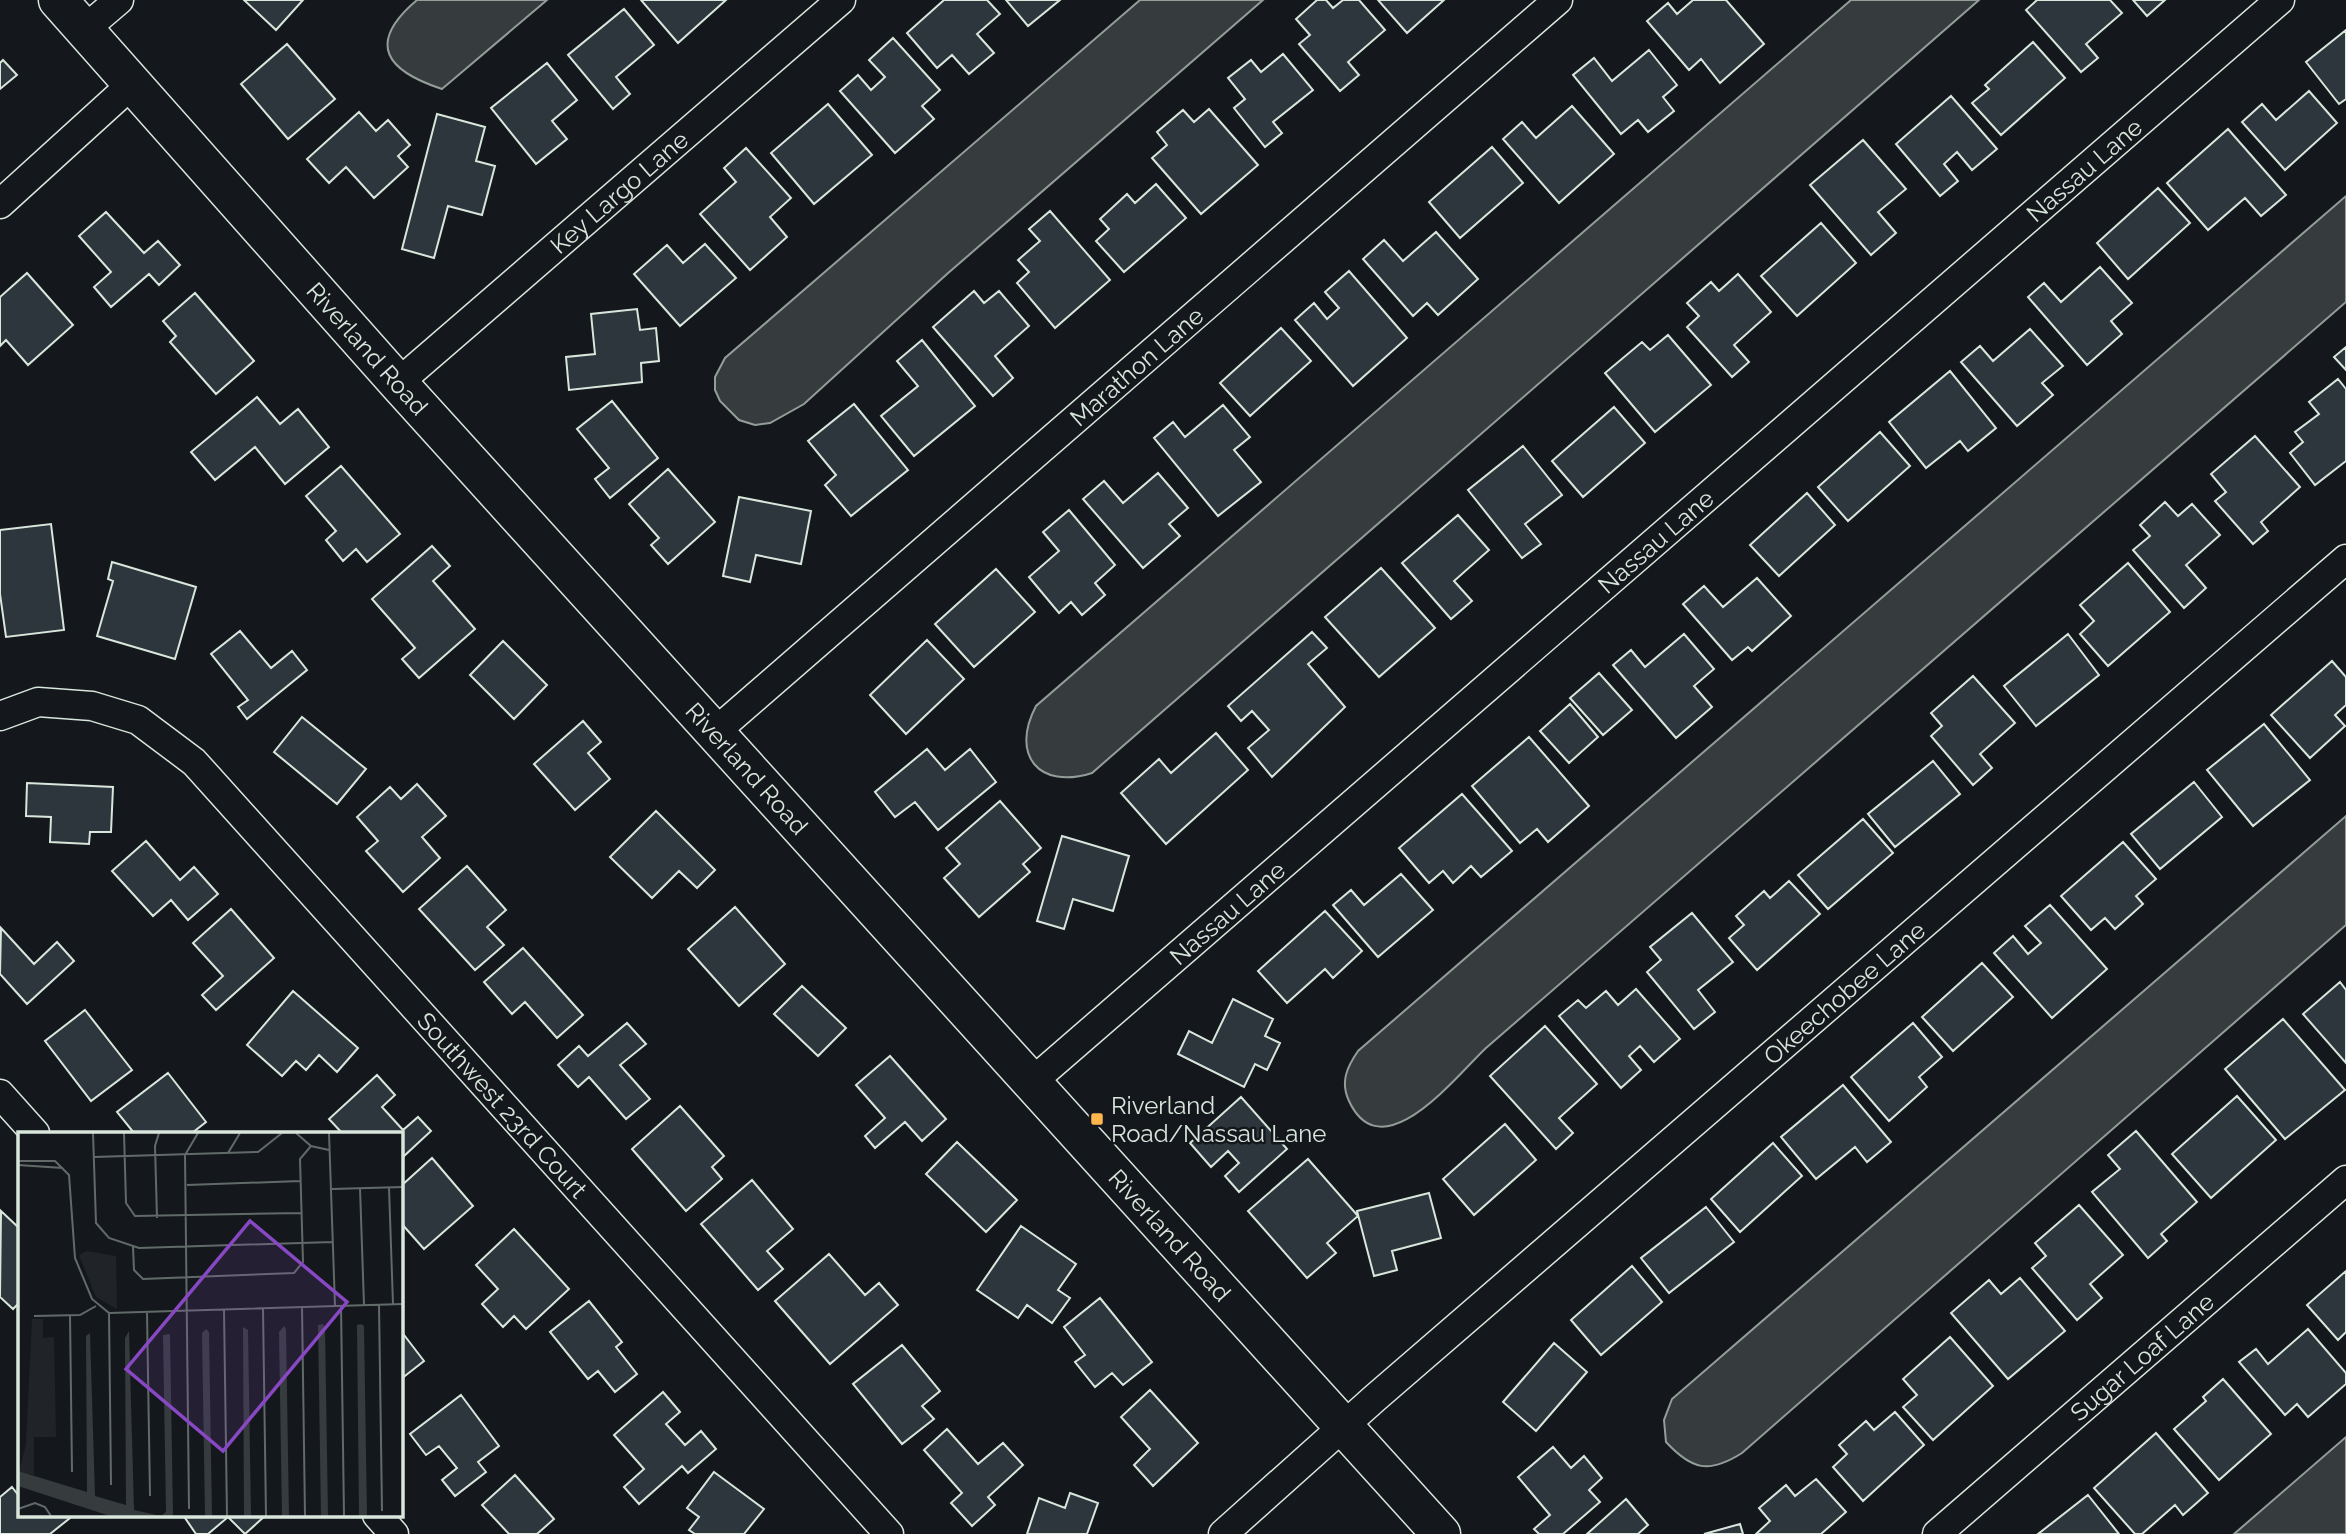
<svg xmlns="http://www.w3.org/2000/svg" width="2346" height="1534" font-family="Raleway,sans-serif">
  <style>
    .water { fill: #363b3e; stroke: #939e99; stroke-width: 2 }
    .building { fill: #2c363c; stroke: #d8e6dc; stroke-width: 2 }
    .lines { fill: none; stroke-linecap: round; stroke-linejoin: round }
    .street-casing { stroke: #d8e6dc; stroke-width: 31 }
    .secondary-casing { stroke: #d8e6dc; stroke-width: 41 }
    .street { stroke: #14181c; stroke-width: 28 }
    .secondary { stroke: #14181c; stroke-width: 38 }
    .poi-dot { fill: #ffb74d; stroke: #14181c; stroke-width: 2.5 }
    .labels { text-anchor: middle; dominant-baseline: central; stroke-width: 5; stroke-linejoin: round; paint-order: stroke }
    .street-label { font-size: 24px; fill: #d8e6dc; stroke: #14181c }
    .poi-label { font-size: 24px; fill: #d8e6dc; stroke: #14181c; text-anchor: start }
    .inset-road { fill: none; stroke: #626a69; stroke-width: 2 }
    .view { fill: #8948c3; fill-opacity: 0.15; stroke: #8948c3; stroke-width: 3.5 }
    .inset-edge { fill: none; stroke: #d8e6dc; stroke-width: 3.5 }
  </style>
  <rect width="100%" height="100%" fill="#14181c"/>
  <!-- water -->
  <path class="water" d="M417,0H547L442,89C387,71 365,44 417,0Z
    M1140,0H1263L947,274L804,404L770,423L755,425L739,420L720,401L715,390V377L725,358Z
    M1851,0H1979L1092,773C1039,790 1010,755 1036,706Z
    M2346,196V302L1486,1048C1456,1076 1382,1172 1349,1101C1340,1082 1347,1067 1358,1051Z
    M2346,816V925L1742,1453C1709,1474 1692,1470 1666,1442L1664,1420L1672,1399Z
    M2346,1437V1534H2234Z"/>
  <!-- building -->
  <path class="building" d="M244,0H303L276,30Z
    M641,0H726L678,43Z
    M944,0H987L1000,14L977,34L994,53L969,74L952,55L937,68L907,33Z
    M1006,0H1060L1028,26Z
    M1317,0H1326L1333,8L1343,0H1359L1385,30L1348,62L1359,75L1340,91L1299,44L1310,35L1296,19Z
    M1378,0H1444L1407,33Z
    M1693,0H1726L1764,44L1720,83L1701,59L1689,70L1647,21L1668,3L1677,14Z
    M2037,0H2110L2122,13L2086,44L2098,58L2081,72L2026,10Z
    M2133,0H2165L2147,16Z
    M624,9L654,45L616,77L630,94L613,109L568,55Z
    M2346,30V99L2339,104L2306,62Z
    M893,38L940,90L922,106L934,119L895,153L840,91L858,75L871,90L885,77L869,60Z
    M2033,42L2065,78L2001,135L1972,103L1989,89L1985,85Z
    M287,44L335,99L288,139L241,84Z
    M1649,50L1677,85L1663,97L1674,111L1648,132L1638,120L1621,134L1573,75L1594,58L1612,81Z
    M1283,54L1313,90L1273,122L1282,133L1265,147L1234,108L1245,99L1228,78L1251,60L1261,72Z
    M3,60L17,75L0,89V63Z
    M547,63L577,100L552,121L567,139L536,164L491,108Z
    M2309,91L2337,123L2285,170L2242,122L2262,104L2276,120Z
    M1951,96L1997,149L1972,170L1957,152L1944,164L1958,181L1940,196L1896,144Z
    M828,104L872,155L814,204L771,153Z
    M1572,106L1614,154L1559,203L1503,139L1522,122L1536,138Z
    M1209,109L1258,165L1201,214L1152,158L1167,145L1157,132L1183,110L1194,122Z
    M359,112L376,131L388,120L410,145L398,156L408,167L374,198L346,167L329,183L307,159Z
    M437,114L485,127L476,161L495,166L482,215L448,206L434,258L402,249Z
    M2228,129L2286,195L2261,216L2245,198L2208,230L2167,183Z
    M1863,140L1906,189L1878,212L1896,233L1871,255L1810,185Z
    M1492,147L1523,183L1460,238L1429,202Z
    M746,148L791,198L770,217L787,237L750,270L700,214L736,182L724,168Z
    M1156,184L1186,218L1124,272L1096,241L1109,229L1100,219L1127,194L1135,203Z
    M2158,188L2190,223L2128,279L2097,243Z
    M1050,211L1110,280L1055,328L1017,283L1029,272L1018,260L1040,241L1029,229Z
    M106,212L144,253L158,241L180,265L159,285L149,274L111,307L94,287L111,272L79,236Z
    M1821,223L1856,263L1797,316L1761,276Z
    M1436,232L1478,279L1438,315L1427,303L1413,316L1363,259L1384,240L1403,261Z
    M705,244L736,278L680,326L634,274L667,245L683,263Z
    M2100,267L2132,303L2111,321L2122,334L2087,365L2028,297L2044,283L2061,302Z
    M1349,271L1407,338L1353,386L1295,320L1314,303L1327,319L1339,308L1325,292Z
    M27,273L73,325L28,365L6,340L0,346V297Z
    M1738,274L1771,312L1734,345L1749,362L1732,377L1687,327L1699,316L1687,303L1711,282L1719,291Z
    M974,291L984,303L999,291L1029,326L995,356L1013,378L993,396L933,327Z
    M195,293L254,361L216,394L170,342L176,336L163,321Z
    M637,309L640,330L656,328L659,361L641,363L642,382L569,390L566,357L595,354L591,314Z
    M1281,328L1311,361L1250,416L1220,383Z
    M2030,329L2063,366L2042,383L2053,395L2017,426L1961,362L1980,346L1993,361Z
    M1668,335L1711,385L1655,432L1605,373L1642,342L1650,350Z
    M922,340L975,406L914,456L881,416L918,386L897,361Z
    M2346,347V370L2334,357Z
    M1950,371L1996,428L1968,451L1960,441L1926,468L1889,422Z
    M2338,379L2346,389V461L2315,485L2290,453L2303,442L2295,432L2319,414L2309,402Z
    M257,397L280,424L298,409L329,447L285,484L255,447L215,480L191,452Z
    M612,401L658,458L610,498L595,479L609,468L577,429Z
    M854,404L908,470L851,516L825,485L836,475L808,441Z
    M1223,405L1250,437L1234,450L1261,482L1218,516L1154,438L1173,422L1185,437Z
    M1614,407L1645,443L1583,497L1552,461Z
    M1880,432L1910,466L1848,521L1818,487Z
    M2255,436L2300,487L2261,522L2268,531L2253,544L2215,501L2226,492L2211,474Z
    M1523,446L1562,495L1525,524L1541,544L1522,558L1468,490Z
    M341,466L400,534L367,562L356,549L343,561L326,540L336,531L306,496Z
    M668,469L715,522L668,564L651,545L659,538L629,504Z
    M1158,473L1188,508L1169,524L1180,536L1143,568L1083,499L1104,481L1123,503Z
    M1807,493L1835,525L1779,576L1750,545Z
    M739,497L811,511L801,564L756,555L750,582L723,576Z
    M2165,502L2178,516L2192,504L2220,535L2186,565L2206,588L2184,608L2133,550L2150,536L2140,525Z
    M1069,510L1115,565L1095,583L1105,595L1082,615L1071,602L1059,613L1029,577L1059,551L1043,532Z
    M1458,515L1489,550L1454,581L1472,601L1451,619L1402,563Z
    M51,524L64,630L6,637L0,594V530Z
    M432,546L450,566L433,581L475,629L419,678L402,659L415,648L372,599Z
    M112,562L196,587L175,659L97,636L113,581L108,579Z
    M2128,563L2170,612L2108,666L2080,634L2094,621L2080,605Z
    M1381,568L1435,628L1379,677L1325,617Z
    M996,569L1035,612L974,667L935,624Z
    M1757,578L1791,616L1752,651L1748,647L1732,660L1683,604L1704,586L1723,607Z
    M240,631L271,668L292,651L307,670L247,719L238,707L248,700L211,654Z
    M1312,632L1327,648L1308,664L1345,707L1272,777L1248,748L1269,730L1252,711L1241,721L1228,706Z
    M1684,634L1714,669L1694,686L1712,707L1676,738L1613,665L1631,650L1645,667Z
    M2068,634L2099,675L2036,726L2004,686Z
    M927,640L964,679L906,734L870,695Z
    M503,641L547,685L514,719L470,675Z
    M2332,661L2346,677V705L2335,715L2345,726L2310,758L2271,715Z
    M1599,673L1632,710L1603,735L1570,698Z
    M1973,676L2015,723L1980,754L1992,768L1973,785L1931,736L1942,726L1931,713Z
    M1570,704L1598,737L1569,763L1540,731Z
    M302,717L366,769L337,804L274,752Z
    M583,721L601,742L588,753L610,779L575,810L534,764Z
    M2264,724L2310,780L2253,826L2207,770Z
    M1216,733L1248,770L1166,844L1121,793L1159,759L1171,773Z
    M1529,737L1589,806L1548,842L1537,829L1520,843L1472,786Z
    M927,749L945,770L970,749L996,782L938,830L915,802L895,817L875,792Z
    M1933,761L1960,794L1895,847L1868,814Z
    M2194,782L2222,817L2160,869L2131,834Z
    M27,783L113,787L111,832H90L89,844L50,842L51,817L26,816Z
    M417,784L446,816L422,837L440,858L403,892L366,851L378,841L357,817L390,787L401,799Z
    M1462,794L1512,851L1481,877L1471,866L1453,883L1443,871L1429,883L1399,848Z
    M1000,801L1041,848L1023,864L1030,872L979,917L944,878L960,864L946,848Z
    M656,811L715,870L697,888L679,871L652,898L610,857Z
    M1863,819L1893,853L1828,909L1798,875Z
    M1062,836L1129,856L1113,911L1073,899L1064,929L1037,921Z
    M146,841L180,880L194,867L218,894L188,920L171,900L153,916L112,871Z
    M2123,842L2156,879L2136,896L2143,904L2115,929L2105,918L2091,930L2061,896Z
    M467,866L506,910L487,927L504,945L475,970L419,909Z
    M1401,874L1433,910L1378,957L1333,905L1351,890L1364,905Z
    M1789,881L1820,914L1757,970L1729,938L1744,925L1736,916L1764,891L1770,898Z
    M2050,905L2107,969L2052,1018L1994,953L2013,936L2028,954L2041,943L2025,926Z
    M735,907L785,964L739,1006L688,949Z
    M231,909L274,958L216,1010L202,995L223,976L193,943Z
    M1325,911L1362,951L1333,978L1325,969L1287,1003L1258,971Z
    M1692,913L1733,962L1698,990L1715,1012L1694,1029L1647,972L1661,960L1650,947Z
    M1,928L34,964L57,942L74,961L27,1004L0,974Z
    M523,948L583,1015L557,1038L525,1002L512,1014L484,982Z
    M1982,963L2013,997L1953,1051L1922,1017Z
    M2340,982L2346,990V1063L2303,1014Z
    M802,986L846,1028L818,1056L774,1014Z
    M1636,989L1680,1039L1654,1062L1640,1046L1629,1056L1641,1070L1621,1088L1559,1016L1578,1000L1586,1008L1606,991L1618,1005Z
    M293,991L358,1048L337,1072L319,1055L306,1070L296,1061L282,1076L247,1045Z
    M1233,999L1273,1019L1265,1036L1280,1043L1267,1070L1255,1064L1244,1087L1178,1054L1189,1031L1212,1043Z
    M85,1010L132,1070L91,1101L45,1041Z
    M2283,1019L2345,1090L2285,1139L2225,1069Z
    M627,1023L646,1044L620,1065L650,1099L626,1119L589,1077L578,1087L558,1065L579,1046L588,1056Z
    M1913,1023L1942,1057L1919,1077L1927,1087L1889,1121L1851,1077Z
    M1545,1026L1597,1084L1559,1118L1573,1133L1556,1149L1490,1076Z
    M890,1056L946,1119L922,1141L905,1122L875,1148L865,1136L885,1118L856,1085Z
    M168,1073L206,1122L192,1133H134L117,1112Z
    M377,1075L395,1095L382,1107L403,1130L418,1117L431,1131L404,1156L401,1153V1133H342L329,1119Z
    M1843,1085L1891,1142L1867,1162L1855,1147L1816,1179L1781,1137Z
    M2237,1096L2276,1140L2211,1198L2172,1154Z
    M1241,1097L1287,1149L1239,1192L1225,1176L1239,1163L1228,1151L1211,1167L1190,1143Z
    M680,1106L724,1156L712,1167L722,1179L686,1211L632,1149Z
    M1505,1124L1536,1160L1474,1215L1443,1179Z
    M2136,1131L2197,1202L2161,1234L2167,1241L2148,1258L2092,1192L2120,1169L2108,1155Z
    M957,1142L1017,1200L986,1232L926,1174Z
    M1773,1143L1802,1176L1740,1232L1711,1199Z
    M432,1158L473,1206L424,1249L401,1223V1186Z
    M1308,1159L1358,1216L1327,1243L1336,1253L1307,1278L1248,1211Z
    M752,1180L793,1229L767,1251L783,1269L758,1290L701,1224Z
    M1429,1193L1441,1238L1392,1251L1397,1270L1374,1276L1357,1211Z
    M2079,1205L2123,1255L2090,1284L2102,1298L2077,1320L2032,1268L2046,1256L2035,1243Z
    M1706,1207L1734,1242L1669,1293L1641,1258Z
    M1,1211L19,1228V1303L13,1309L0,1297Z
    M1021,1226L1076,1264L1058,1290L1070,1298L1052,1323L1027,1305L1018,1318L977,1290Z
    M514,1229L569,1289L526,1329L514,1316L503,1327L482,1304L498,1289L476,1265Z
    M829,1254L865,1295L879,1283L898,1305L830,1364L775,1301Z
    M1632,1266L1662,1302L1601,1355L1571,1320Z
    M2346,1271V1332L2338,1340L2307,1305Z
    M2020,1278L2065,1331L2008,1379L1951,1313L1989,1280L2001,1294Z
    M1100,1298L1152,1362L1123,1385L1112,1373L1095,1387L1075,1362L1085,1355L1064,1327Z
    M589,1301L622,1342L616,1347L637,1374L615,1392L598,1371L588,1379L550,1332Z
    M2308,1329L2346,1373V1384L2308,1417L2297,1404L2285,1415L2239,1362L2256,1349L2268,1364Z
    M401,1331L424,1361L401,1379Z
    M1950,1337L1993,1386L1933,1440L1903,1407L1917,1395L1903,1379Z
    M1554,1343L1587,1372L1536,1431L1503,1402Z
    M902,1345L940,1391L922,1406L934,1419L902,1444L853,1384Z
    M2223,1379L2271,1434L2219,1480L2174,1429L2206,1401L2203,1397Z
    M1150,1390L1198,1443L1153,1486L1134,1465L1150,1449L1121,1417Z
    M663,1392L680,1412L666,1424L685,1445L701,1431L716,1449L688,1473L682,1466L639,1504L624,1487L644,1469L614,1435Z
    M461,1395L499,1446L478,1462L486,1472L455,1496L442,1480L457,1468L439,1446L426,1455L410,1434Z
    M1895,1412L1924,1445L1863,1501L1833,1467L1847,1454L1839,1445L1866,1421L1874,1430Z
    M947,1429L978,1464L1003,1443L1023,1465L988,1497L995,1505L972,1526L951,1503L962,1493L924,1450Z
    M2156,1433L2208,1493L2183,1515L2175,1505L2142,1534H2135L2094,1488Z
    M1553,1447L1571,1468L1584,1456L1602,1478L1589,1490L1600,1502L1563,1534H1539L1534,1529L1550,1515L1518,1477Z
    M714,1472L764,1509L744,1534H695L689,1530L699,1517L687,1508Z
    M515,1475L554,1519L537,1534H509L482,1505Z
    M1816,1479L1846,1512L1821,1534H1756L1770,1521L1759,1508L1786,1485L1795,1496Z
    M12,1487L19,1496V1515H68L70,1518L50,1534H0V1497Z
    M1070,1493L1098,1503L1087,1534H1027L1039,1498L1065,1508Z
    M2088,1495L2119,1534H2038Z
    M1626,1499L1648,1525L1638,1534H1587Z
    M183,1515H266L245,1534L228,1517L208,1534H196Z
    M1740,1524L1743,1534H1704Z"/>
  <g class="lines">
    <defs>
      <g id="street">
        <path d="M85,29L119,0"/>
        <path d="M0,204L132,84"/>
        <path id="s1" d="M398,383L841,0"/>
        <path id="s2" d="M0,716L38,702L92,706L138,720L194,762L889,1534"/>
        <path id="s3" d="M715,732L1558,0"/>
        <path id="s4" d="M1033,1081L2280,0"/>
        <path d="M0,1094L35,1133"/>
        <path d="M377,1515L394,1534"/>
        <path id="s5" d="M1223,1534L1375,1398L2346,559"/>
        <path id="s6" d="M1937,1534L2346,1180"/>
      </g>
      <g id="secondary">
        <path id="s7" d="M58,0L398,383L1441,1534"/>
      </g>
    </defs>
    <!-- street casing -->
    <use href="#street" class="street-casing"/>
    <!-- secondary casing -->
    <use href="#secondary" class="secondary-casing"/>
    <!-- street -->
    <use href="#street" class="street"/>
    <!-- secondary -->
    <use href="#secondary" class="secondary"/>
  </g>
  <!-- markers -->
  <rect class="poi-dot" x="1090" y="1112" width="14" height="14" rx="3.5"/>
  <g class="labels">
    <!-- street labels -->
    <g class="street-label">
      <text stroke="none"><textPath href="#s4" startOffset="1391">Nassau Lane</textPath></text>
      <text stroke="none"><textPath href="#s1" startOffset="292">Key Largo Lane</textPath></text>
      <text stroke="none"><textPath href="#s7" startOffset="466">Riverland Road</textPath></text>
      <text stroke="none"><textPath href="#s3" startOffset="558">Marathon Lane</textPath></text>
      <text stroke="none"><textPath href="#s4" startOffset="824">Nassau Lane</textPath></text>
      <text stroke="none"><textPath href="#s7" startOffset="1032">Riverland Road</textPath></text>
      <text stroke="none"><textPath href="#s4" startOffset="257">Nassau Lane</textPath></text>
      <text stroke="none"><textPath href="#s5" startOffset="824">Okeechobee Lane</textPath></text>
      <text stroke="none"><textPath href="#s2" startOffset="674">Southwest 23rd Court</textPath></text>
      <text stroke="none"><textPath href="#s7" startOffset="1662">Riverland Road</textPath></text>
      <text stroke="none"><textPath href="#s6" startOffset="271">Sugar Loaf Lane</textPath></text>
    </g>
    <!-- poi labels -->
    <g class="poi-label">
      <text x="1111" y="1105">Riverland<tspan x="1111" dy="28">Road/Nassau Lane</tspan></text>
    </g>
  </g>
  <!-- overview -->
  <g transform="translate(18 1132)">
    <rect width="385" height="385" fill="#14181c"/>
    <path d="M69,119L98,124L99,177L78,165L61,123ZM14,187H25V206L36,205L38,305H16V343L1,340L8,312Z" fill="#202428"/>
    <path d="M305,192L307,196L310,384H303L300,193ZM343,192L346,194L349,384H341L339,193ZM266,194L268,197L271,384H264L261,200ZM225,195L230,198L233,384H226ZM188,197L191,200L194,384H187L184,201ZM111,199L116,378L143,384L148,380L145,203L152,202L155,384H92L0,354V339L69,360L68,204L72,201L77,364L108,373L107,206Z" fill="#363b3e"/>
    <path class="inset-road" d="M75,1L78,91L91,106L121,116L314,110M106,1L108,71L117,84L283,81M278,1L293,14L311,18M311,1L317,174M210,21L222,1M76,25L240,20L264,1M0,29H37L51,43L57,126L74,167L91,181L385,172M0,33L45,36M169,53L282,49M342,56L346,173M371,56L375,172M314,57L385,55M139,86L137,14L141,1M115,115L116,138L125,147L276,141L285,130L282,27L293,14M0,147V220M361,172L364,379M323,174L326,384M284,175L287,384M245,177L248,384M206,178L209,384M91,181L93,353M129,181L132,364M52,183L54,340M16,184L62,183L78,174M0,224V250M0,377L17,371L27,375L33,384M171,377L167,23L180,1"/>
    <path class="view" d="M232,89L329,170L205,319L108,237Z"/>
    <rect width="385" height="385" class="inset-edge"/>
  </g>
</svg>
